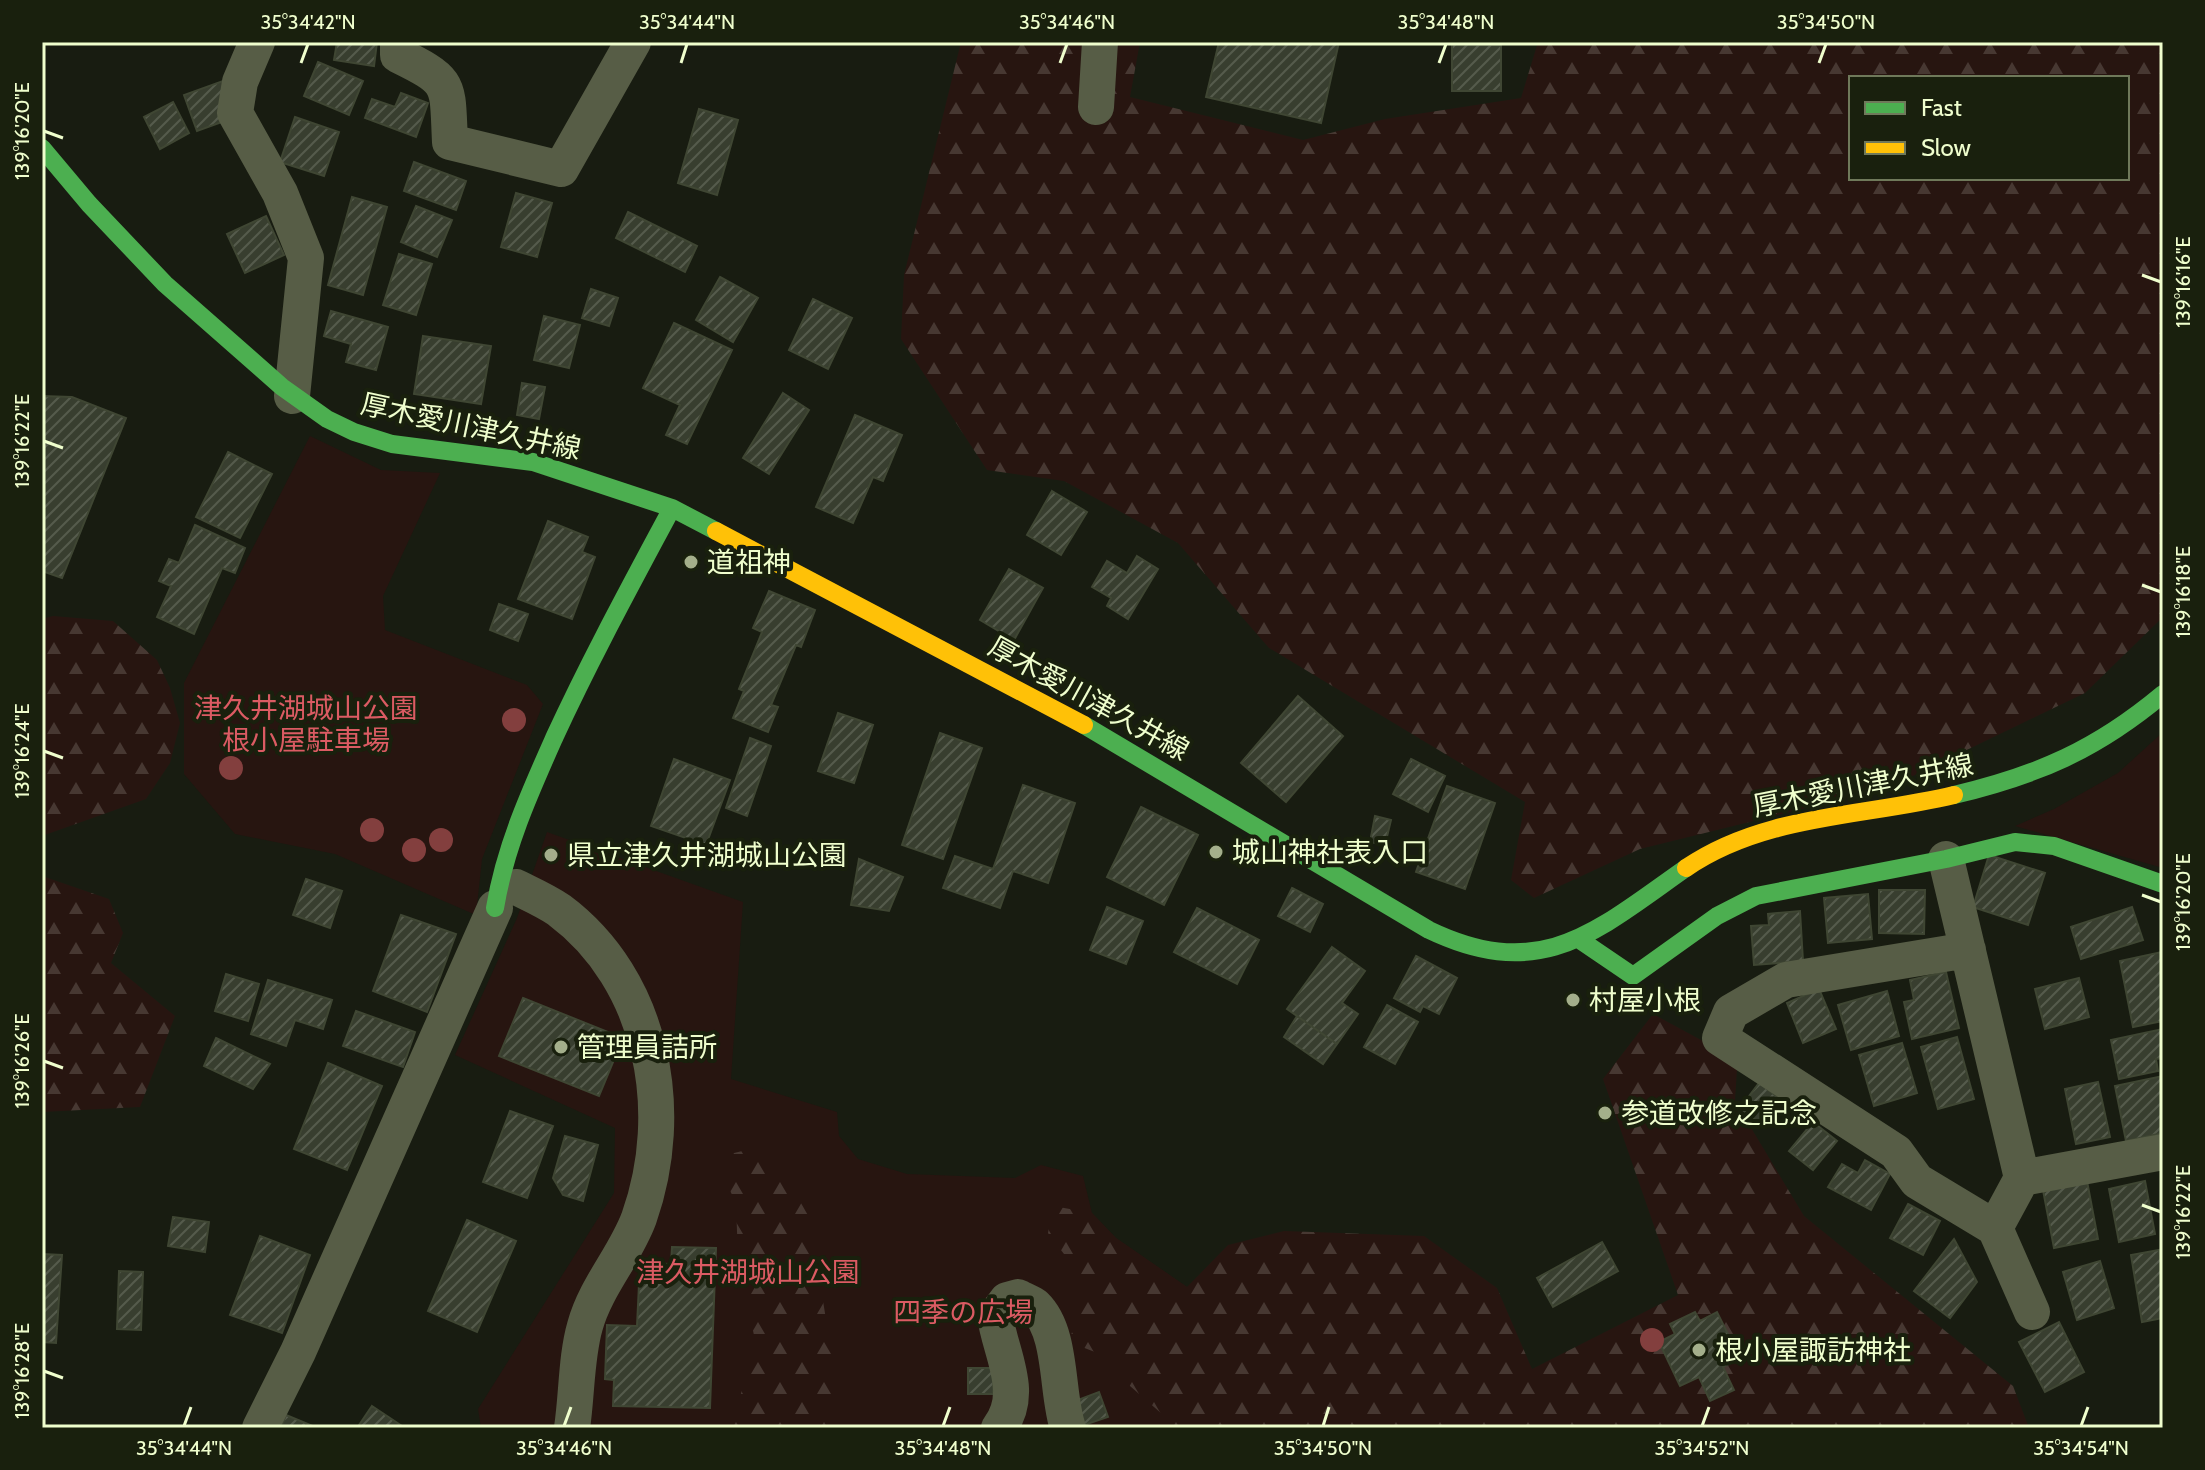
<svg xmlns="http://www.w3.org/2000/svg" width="2205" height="1470" font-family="Cabin,'Noto Sans JP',sans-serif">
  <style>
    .green { fill: #271510 }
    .forest { fill: url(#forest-firs); fill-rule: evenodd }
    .building { fill: url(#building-hatch); stroke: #3f4633; stroke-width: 2 }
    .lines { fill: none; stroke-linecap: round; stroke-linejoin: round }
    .street { stroke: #575d46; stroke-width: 36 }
    .fast { stroke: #4caf50; stroke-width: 18 }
    .slow { stroke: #ffc107; stroke-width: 18 }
    .tree { fill: #833f3e }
    .ticks { fill: none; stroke: #effecd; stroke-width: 3 }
    .poi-dot { fill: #a4af8b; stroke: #19200d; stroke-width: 3 }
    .labels { text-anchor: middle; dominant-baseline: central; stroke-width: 8; stroke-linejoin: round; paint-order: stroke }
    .street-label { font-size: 28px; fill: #effecd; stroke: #19200d }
    .poi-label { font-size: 28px; fill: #effecd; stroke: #19200d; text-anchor: start }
    .park-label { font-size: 28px; fill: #db5b63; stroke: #19200d }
    .neatline { fill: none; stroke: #effecd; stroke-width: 3 }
    .ticks-label { font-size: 20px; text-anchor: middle; fill: #effecd }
  </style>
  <defs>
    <pattern id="forest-firs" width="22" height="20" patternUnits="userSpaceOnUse" patternTransform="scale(2)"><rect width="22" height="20" fill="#271510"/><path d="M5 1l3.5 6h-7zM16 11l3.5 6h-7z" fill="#473832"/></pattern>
    <pattern id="building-hatch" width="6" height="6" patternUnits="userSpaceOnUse" patternTransform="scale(2)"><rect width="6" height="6" fill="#383e2f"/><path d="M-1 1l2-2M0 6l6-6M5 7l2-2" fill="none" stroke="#555b4c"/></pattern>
  </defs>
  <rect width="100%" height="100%" fill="#181c11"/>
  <!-- green -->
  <path class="green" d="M310,436L381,470L440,473L383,596L385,630L527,685L543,704L482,859L476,915L335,854L235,834L184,774V683Z
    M2163,732V868L2015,826L2054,809L2118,773Z
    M547,832L743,902L731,1079L837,1112L839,1136L858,1159L907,1174L1015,1178L1041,1165L1083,1176L1092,1213L1116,1238L1187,1287L1262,1428H481L478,1409L614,1193L615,1128L455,1055L517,918Z"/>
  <!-- forest -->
  <path class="forest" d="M961,42H1140L1130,97L1303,140L1385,119L1521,98L1538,42H2163V617L2085,693L1888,788L1640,849L1534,898L1511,880L1525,802L1269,648L1178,543L1064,481L987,470L901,339L904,275ZM1851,78H2127V178H1851Z
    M53,616L113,621L157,660L170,688L180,723L170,763L146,799L42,836V619Z
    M42,876L109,899L123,933L111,963L175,1016L140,1107L42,1112Z
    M1653,1014L1727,1054L1737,1069L1735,1101L1804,1216L2013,1386L2029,1428H1159L1162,1414L1130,1386L1113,1359L1069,1342L1084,1293L1064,1254L1048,1233L1053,1206L1092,1213L1116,1238L1187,1287L1228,1245L1284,1231L1424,1236L1497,1288L1532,1369L1678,1295L1603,1079Z
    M755,1148L776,1159L810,1219L838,1395V1428H739L733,1424L755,1340L738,1259L736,1203L723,1176L734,1153Z"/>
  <!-- building -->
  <path class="building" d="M337,42H377L374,66L334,60Z
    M1219,42H1339L1321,123L1206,97Z
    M1452,44L1501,45V91H1452Z
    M318,62L363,81L349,115L304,96Z
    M223,81L236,117L197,131L184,95Z
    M401,93L428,103L416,137L365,118L372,99L395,107Z
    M173,102L189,133L160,149L144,117Z
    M699,109L738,120L717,195L678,183Z
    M295,117L339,132L324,176L280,162Z
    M414,162L466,181L456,210L404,191Z
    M516,193L552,203L537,257L501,247Z
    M352,197L387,207L363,295L328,285Z
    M416,206L452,220L437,257L401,242Z
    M628,212L697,246L685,272L616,238Z
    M266,216L284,255L245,273L227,234Z
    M399,254L432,264L416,315L383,305Z
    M720,277L758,298L733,342L696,320Z
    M591,289L618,298L609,326L582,318Z
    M813,299L852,318L828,369L789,350Z
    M331,311L388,327L376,370L346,362L351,344L324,336Z
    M544,316L580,325L569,368L534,360Z
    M674,323L732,350L687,444L666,435L680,405L643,388Z
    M423,336L491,346L481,404L414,394Z
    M522,383L545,387L539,419L517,415Z
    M783,393L809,410L769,474L743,458Z
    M42,396L72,397L126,418L62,578L42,571Z
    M855,415L902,435L883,481L873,477L853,523L816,507Z
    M228,452L272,474L240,538L196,517Z
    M1052,491L1087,512L1061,555L1027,535Z
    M548,521L588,537L582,552L595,557L572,619L518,599Z
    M195,525L245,548L235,573L222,568L194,634L157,617L171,586L159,581L169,559L179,563Z
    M1137,556L1158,569L1128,619L1107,606L1111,598L1092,587L1107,561L1127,573Z
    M1009,569L1043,588L1014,640L980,620Z
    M769,591L815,610L801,647L796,645L771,705L778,707L768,732L733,718L744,691L739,689L762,632L753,628Z
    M499,604L528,614L518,641L490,630Z
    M1298,696L1343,736L1286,802L1241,763Z
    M838,713L873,725L854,783L818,771Z
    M940,733L982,748L943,859L902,845Z
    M750,738L771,746L747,816L726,808Z
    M674,759L730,780L706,845L651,826Z
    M1411,759L1445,776L1428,812L1393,794Z
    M1023,785L1075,803L1048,883L1013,871L1000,908L943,888L955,856L993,869Z
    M1447,786L1495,803L1465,889L1416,872Z
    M1141,807L1198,835L1164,905L1107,877Z
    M1375,816L1391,820L1385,845L1370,842Z
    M1989,855L2045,873L2028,925L1973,907Z
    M859,859L903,877L889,911L851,905Z
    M306,879L342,891L330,928L293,915Z
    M1292,888L1323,904L1310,932L1278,916Z
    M1879,890H1925L1924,934L1879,933Z
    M1868,894L1872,939L1828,943L1824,898Z
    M1107,907L1143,921L1126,964L1090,950Z
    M2132,907L2143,940L2081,959L2071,927Z
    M1197,908L1259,940L1237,984L1174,952Z
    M1800,911L1803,961L1754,965L1751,926L1769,925L1768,914Z
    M401,915L456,934L427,1012L373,991Z
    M1332,947L1365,971L1342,1003L1358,1014L1337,1044L1287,1009Z
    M2162,952L2163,1021L2133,1027L2120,961Z
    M1416,956L1457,978L1439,1014L1423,1006L1420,1012L1394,998Z
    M1946,972L1959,1028L1912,1039L1904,1002L1914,1000L1910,980Z
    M226,974L259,984L248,1021L215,1011Z
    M2079,978L2089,1017L2045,1029L2035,989Z
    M268,980L332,1000L323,1029L295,1020L286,1046L251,1034Z
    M1819,989L1836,1029L1803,1043L1787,1003Z
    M1887,991L1899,1036L1851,1050L1838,1005Z
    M523,998L623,1038L599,1096L499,1056Z
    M1387,1005L1418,1022L1395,1064L1364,1047Z
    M356,1011L415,1032L403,1067L343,1046Z
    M1297,1016L1337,1044L1323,1064L1284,1037Z
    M2163,1029V1058L2156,1059L2158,1071L2119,1079L2111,1040Z
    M1957,1037L1974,1099L1938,1109L1921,1047Z
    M216,1038L270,1064L253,1089L204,1066Z
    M1902,1043L1917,1093L1874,1106L1859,1055Z
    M328,1063L382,1086L347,1170L294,1149Z
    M2163,1076V1133L2126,1141L2115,1086Z
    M2098,1082L2110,1137L2076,1144L2065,1089Z
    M1759,1083L1784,1102L1765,1127L1740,1108Z
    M510,1111L553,1126L527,1198L483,1182Z
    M1813,1122L1837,1141L1813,1170L1789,1151Z
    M565,1136L598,1145L583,1201L563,1195L553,1178Z
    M1865,1160L1890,1174L1871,1210L1828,1187L1842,1164L1858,1173Z
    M2087,1181L2098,1239L2054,1248L2043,1190Z
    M2145,1181L2155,1234L2119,1242L2109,1189Z
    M1908,1204L1940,1221L1923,1255L1890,1238Z
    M173,1217L209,1222L205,1252L168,1246Z
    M467,1220L516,1241L477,1332L428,1311Z
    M260,1236L310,1255L282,1333L230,1315Z
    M1954,1239L1977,1282L1950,1318L1914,1291Z
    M1602,1242L1618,1271L1553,1307L1537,1278Z
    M672,1247L716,1248L710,1408L613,1406L614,1380L605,1379L607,1325L637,1326L640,1263L671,1264Z
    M2159,1250L2163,1272V1318L2142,1322L2131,1255Z
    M42,1254L62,1255L56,1343L42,1342Z
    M2100,1261L2114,1308L2077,1320L2063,1272Z
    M119,1271L143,1272L141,1330L117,1329Z
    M1695,1312L1700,1321L1717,1312L1740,1358L1723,1367L1734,1390L1710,1401L1699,1377L1680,1386L1659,1342L1675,1334L1670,1324Z
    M2059,1322L2084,1372L2045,1392L2019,1342Z
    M968,1368H994L993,1394H968Z
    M1099,1392L1108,1417L1084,1425L1075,1401Z
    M372,1406L405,1428H357Z
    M286,1415L315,1427V1428H281Z"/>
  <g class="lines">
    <!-- street -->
    <path class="street" d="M257,42L240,82L235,113L280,193L306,258L292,396
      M398,42V55C453,82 447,83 450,142L561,169L633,42
      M1096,107L1100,42
      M1946,859L2022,1178L2163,1152
      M516,887C530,894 546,901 559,910C653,980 677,1111 639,1218C625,1256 596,1286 585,1326C576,1357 577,1395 572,1428
      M1968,950L1786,980L1731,1012L1720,1038L1896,1152L1917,1181L1995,1228
      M2022,1178L1995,1228L2032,1312
      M260,1428L298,1352L495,908
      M999,1428C1026,1393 1000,1353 995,1316L1007,1300L1018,1297C1023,1300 1031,1303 1035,1306C1063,1333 1056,1394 1068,1428"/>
    <!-- fast -->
    <path class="fast" d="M42,148L89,204L165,284L282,387L327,419L354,432L392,444L533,462L672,508L716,531
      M1084,725L1429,930C1542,984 1596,931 1686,868
      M1954,795C2038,775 2096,750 2163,694
      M495,908C505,847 530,792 555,736C591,658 632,583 672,508
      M1580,940L1633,976L1717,916L1756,896L1946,859L2015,842L2054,846L2163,884"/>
    <!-- slow -->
    <path class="slow" d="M716,531L1084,725
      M1686,868C1765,814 1863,817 1954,795"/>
  </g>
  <!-- trees -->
  <g class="tree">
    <circle cx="514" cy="720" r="12"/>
    <circle cx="231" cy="768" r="12"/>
    <circle cx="372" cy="830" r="12"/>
    <circle cx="441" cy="840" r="12"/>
    <circle cx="414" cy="850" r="12"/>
    <circle cx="1652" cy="1340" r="12"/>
  </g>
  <!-- ticks -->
  <path class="ticks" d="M301,63L308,44M681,63L687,44M1060,63L1067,44M1439,63L1446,44M1819,63L1826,44M44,131L63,138M2142,275L2161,282M44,441L63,448M2142,585L2161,592M44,751L63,758M2142,895L2161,902M44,1061L63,1068M2142,1205L2161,1212M44,1371L63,1378M184,1426L191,1407M564,1426L571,1407M943,1426L950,1407M1323,1426L1329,1407M1702,1426L1709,1407M2081,1426L2088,1407"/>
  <!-- markers -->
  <g class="poi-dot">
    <circle cx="691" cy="562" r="8"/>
    <circle cx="1216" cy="852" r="8"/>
    <circle cx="551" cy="855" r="8"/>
    <circle cx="1573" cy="1000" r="8"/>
    <circle cx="561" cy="1047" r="8"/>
    <circle cx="1605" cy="1113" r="8"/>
    <circle cx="1699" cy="1350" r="8"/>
  </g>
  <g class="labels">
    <!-- street labels -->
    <g class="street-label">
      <text transform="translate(471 426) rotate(12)">厚木愛川津久井線</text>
      <text transform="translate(1089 698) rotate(29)">厚木愛川津久井線</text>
      <text transform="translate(1863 785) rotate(-11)">厚木愛川津久井線</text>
    </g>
    <!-- poi labels -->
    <g class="poi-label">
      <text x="707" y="562">道祖神</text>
      <text x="1232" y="852">城山神社表入口</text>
      <text x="567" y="855">県立津久井湖城山公園</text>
      <text x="1589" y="1000">村屋小根</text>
      <text x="577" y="1047">管理員詰所</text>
      <text x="1621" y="1113">参道改修之記念</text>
      <text x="1715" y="1350">根小屋諏訪神社</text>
    </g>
    <!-- park labels -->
    <g class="park-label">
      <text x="306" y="708">津久井湖城山公園<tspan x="306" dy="32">根小屋駐車場</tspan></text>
      <text x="748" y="1272">津久井湖城山公園</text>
      <text x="963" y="1312">四季の広場</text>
    </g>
  </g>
  <!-- border -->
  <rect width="2205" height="1470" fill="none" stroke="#19200d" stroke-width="88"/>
  <!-- legend -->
  <rect x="1849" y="76" width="280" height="104" fill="#19200d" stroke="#6f795a" stroke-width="2"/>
  <rect x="1865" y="102" width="40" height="12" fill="#4caf50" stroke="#6f795a" stroke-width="2"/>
  <text x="1921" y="116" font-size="24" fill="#effecd">Fast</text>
  <rect x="1865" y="142" width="40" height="12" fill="#ffc107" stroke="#6f795a" stroke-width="2"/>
  <text x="1921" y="156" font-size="24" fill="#effecd">Slow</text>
  <rect x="44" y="44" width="2117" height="1382" class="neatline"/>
  <g class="ticks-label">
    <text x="308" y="29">35°34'42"N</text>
    <text x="687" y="29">35°34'44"N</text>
    <text x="1067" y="29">35°34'46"N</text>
    <text x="1446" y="29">35°34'48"N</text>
    <text x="1826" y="29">35°34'50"N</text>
    <text transform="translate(22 131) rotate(-90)" y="7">139°16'20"E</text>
    <text transform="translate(2183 282) rotate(-90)" y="7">139°16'16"E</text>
    <text transform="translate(22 441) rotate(-90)" y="7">139°16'22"E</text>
    <text transform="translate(2183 592) rotate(-90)" y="7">139°16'18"E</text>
    <text transform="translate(22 751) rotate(-90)" y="7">139°16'24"E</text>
    <text transform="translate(2183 902) rotate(-90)" y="7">139°16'20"E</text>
    <text transform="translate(22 1061) rotate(-90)" y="7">139°16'26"E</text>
    <text transform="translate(2183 1212) rotate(-90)" y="7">139°16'22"E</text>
    <text transform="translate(22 1371) rotate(-90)" y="7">139°16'28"E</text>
    <text x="184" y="1455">35°34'44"N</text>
    <text x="564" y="1455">35°34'46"N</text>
    <text x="943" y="1455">35°34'48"N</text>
    <text x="1323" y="1455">35°34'50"N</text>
    <text x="1702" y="1455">35°34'52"N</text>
    <text x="2081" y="1455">35°34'54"N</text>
  </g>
</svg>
